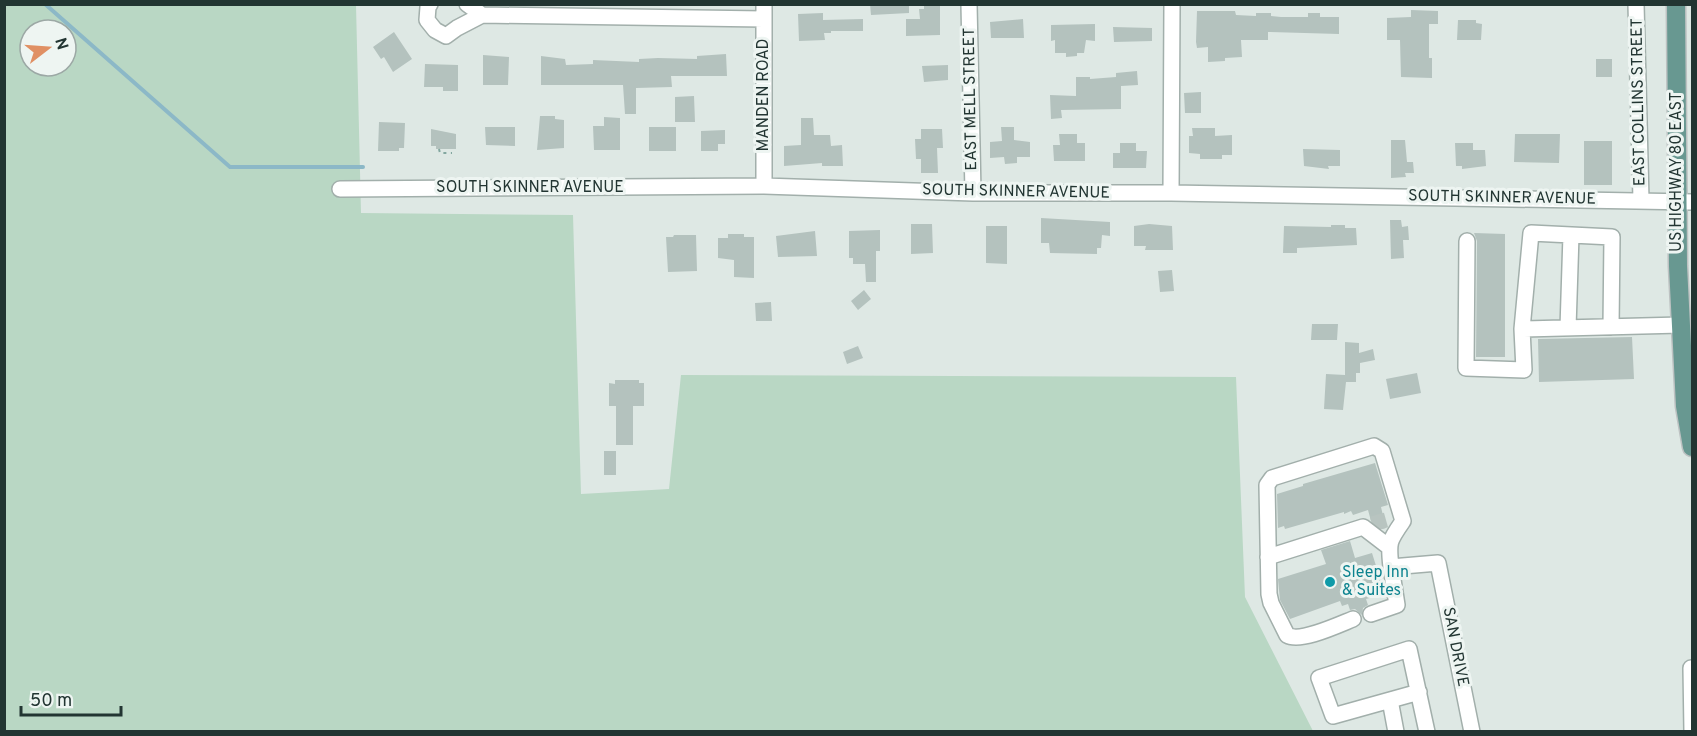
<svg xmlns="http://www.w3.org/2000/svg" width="1697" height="736" font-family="Overpass,sans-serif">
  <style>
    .green { fill: #b9d7c4; fill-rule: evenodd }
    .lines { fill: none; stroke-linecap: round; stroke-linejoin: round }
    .stream { stroke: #8cb8c7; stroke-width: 4 }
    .building { fill: #b4c2be }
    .minor-tunnel { stroke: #b8c4c0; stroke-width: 15; stroke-dasharray: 15 8; stroke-linecap: butt }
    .minor-casing { stroke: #a2afab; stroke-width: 18 }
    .major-casing { stroke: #bdc2c2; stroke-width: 21 }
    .path { stroke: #83a7a0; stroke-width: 2; stroke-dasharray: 3 4.5; stroke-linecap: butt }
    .minor { stroke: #fff; stroke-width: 15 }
    .major { stroke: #689891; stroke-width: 18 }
    .culture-dot { fill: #0f9aa8; stroke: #eef5f2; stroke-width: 2 }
    .labels { text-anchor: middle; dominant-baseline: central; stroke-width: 6; stroke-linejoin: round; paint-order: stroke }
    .street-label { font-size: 16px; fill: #223532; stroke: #eef5f2 }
    .culture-label { font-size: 16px; fill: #0d838f; stroke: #eef5f2; text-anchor: start }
  </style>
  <rect width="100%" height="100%" fill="#dee8e4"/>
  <!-- green -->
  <path class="green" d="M4,5H356L361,213L573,215L581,494L669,489L681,375L1236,377L1245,597L1313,731H5ZM30,30H66V66H30Z"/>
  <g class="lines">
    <!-- stream -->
    <path class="stream" d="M45,4L230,167H363"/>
  </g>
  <!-- building -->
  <path class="building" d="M870,4H909V13L871,15Z
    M924,4H940V35L906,36V19H920L919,9H924Z
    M1411,10L1438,11V24H1429V58H1432V78L1401,77L1400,40H1387V18L1411,17Z
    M1197,11H1235L1236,15L1256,16V13H1271V16L1281,17H1308V13H1320V17H1339V34L1268,32V40H1241L1242,57L1225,58V61L1208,62V47L1197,48L1196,42Z
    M823,13V20L863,19V31H831V33H824L825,40L799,41L798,14Z
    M1023,19L1024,38H991L990,22Z
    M1458,20H1476V23L1482,24L1481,40H1457Z
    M1095,24V41L1086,40L1084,53H1077V56L1066,57V53H1055V40L1051,41V25Z
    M1113,27L1152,28V41L1114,42Z
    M394,32L412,59L393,72L384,57L381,59L373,47Z
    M726,54L727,76H671L672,87L636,88V114H625L623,85H541V56L565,59L566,65L593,64V60L639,62V59L658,58L697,59V56Z
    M483,55L509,57L508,85H483Z
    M1596,59H1612V77H1596Z
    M425,64L458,65V91H443V87H424Z
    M948,65V80L924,82L922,66Z
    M1137,71L1138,85L1121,86V109L1061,110L1062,118L1051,119L1050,95L1076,96V77H1090V79L1116,77V73Z
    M1201,92V113H1185L1184,93Z
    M694,96L695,122H675V97Z
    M540,116H555V119L564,120V148L537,150Z
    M604,117L620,118V150H594L593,126H604Z
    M801,118H813L814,135H830L831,146L842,145L843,166H822V163L784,166V146L801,145Z
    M379,122L405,123L404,148H399V151H378Z
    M485,127H515V146L486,145Z
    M649,127H676V151H649Z
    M1001,127H1014V140L1030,142V157H1017V163L1005,164L1004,157L990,158V142L1002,141Z
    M1192,128H1215V136L1232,135V155H1222V159H1200V154L1189,153V136H1193Z
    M431,129L456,134V149H436V146H431Z
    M921,129H942L943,148H937L938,173H921V159H916L915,139H921Z
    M725,130V144H718V151H701V131Z
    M1059,134H1077V143H1085V161H1054L1053,145H1060Z
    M1515,134H1560L1559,163L1514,162Z
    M1391,140H1405L1407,162H1413L1414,173H1405L1406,177L1391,178Z
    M1584,141H1612V185H1584Z
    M1120,143H1136V151H1147L1146,168H1113V153H1120Z
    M1455,143H1473V150H1485L1486,166L1462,169V166H1456Z
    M1303,149L1340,150V166H1328L1329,169L1304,166Z
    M1041,218L1110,222V236L1102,235L1101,248H1097V254L1050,253L1049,243H1041Z
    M1390,220H1401L1402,227L1408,226L1409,240H1403L1404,258L1391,259Z
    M911,224H932L933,253L911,254Z
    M1149,224L1172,226L1173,250H1145L1146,246H1134V226Z
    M1331,225H1345V228H1356L1357,245L1297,248V253H1283L1284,226L1331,227Z
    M986,226H1007V264L986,263Z
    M880,230V251H876V282H866L865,264H853V258H849V231Z
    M815,231L817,256L778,257L776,236Z
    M1474,233L1505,234V357H1476L1477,241Z
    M728,234H744V237H754V278L734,277V260L718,258V238H728Z
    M674,235H696L697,271L668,272L666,237H673Z
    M1172,270L1174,291L1160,292L1158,271Z
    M864,290L871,299L858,310L851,301Z
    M771,302L772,321H756L755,303Z
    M1312,324H1338L1337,340H1311Z
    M1632,337L1634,379L1539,382L1538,339Z
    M1345,342L1359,343V353L1373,349L1375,360L1360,363V373H1356V382H1346L1343,410L1324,409L1326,374L1345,375Z
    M858,346L863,358L847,364L843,352Z
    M1417,373L1421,393L1390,399L1386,379Z
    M615,380H639V383H644V406H633V445H616V406H609V383L615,384Z
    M604,451H616V475H604Z
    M1375,463L1388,505L1381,507L1386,528L1382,529L1371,521L1368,510L1353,515L1351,511L1344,514V512L1285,529L1284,526L1278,528L1277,494L1303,486V484Z
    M1350,541L1355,558L1372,553L1383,588L1371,592L1373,597L1366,599L1368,605L1363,608L1362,615L1355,609L1350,610L1348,604L1342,606L1340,601L1290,619L1280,600L1278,579L1326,564L1321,550Z"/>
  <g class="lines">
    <!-- minor-tunnel -->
    <path class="minor-tunnel" d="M1372,524L1386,520"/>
    <defs>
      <path id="minor" d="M430,4L428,7L427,20L435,30L446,36L457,28L482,15L764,19
        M467,4L482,15
        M764,4V186
        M969,4L973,193
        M1636,4L1641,200
        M340,189L764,186L973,193H1171L1692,202
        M1171,193L1172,4
        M1467,241L1466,368L1524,370L1522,329
        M1611,327L1612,237L1531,233L1522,329L1681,325
        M1568,328L1571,235
        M1268,557L1363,527L1389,547
        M1371,614L1397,605L1391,567
        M1353,619C1338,625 1300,643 1287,635L1271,603L1269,594L1267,485L1272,478L1374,446L1382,451L1403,521C1389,541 1388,542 1391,567L1438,563L1472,732
        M1691,668L1692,732
        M1419,692L1333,716L1319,678L1409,649L1427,732
        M1390,700L1396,732"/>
      <path id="major" d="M1676,4L1678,266L1685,406L1692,447"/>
    </defs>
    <!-- minor casing -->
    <use href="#minor" class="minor-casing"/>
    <!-- major casing -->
    <use href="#major" class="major-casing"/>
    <!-- path -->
    <path class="path" d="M439,149L440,153H452"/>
    <!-- minor -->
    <use href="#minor" class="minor"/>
    <!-- major -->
    <use href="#major" class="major"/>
  </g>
  <!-- markers -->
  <circle class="culture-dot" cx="1330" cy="582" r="6"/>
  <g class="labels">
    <!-- street labels -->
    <g class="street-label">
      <text transform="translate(764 95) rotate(-90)">MANDEN ROAD</text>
      <text transform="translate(971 99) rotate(-91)">EAST MELL STREET</text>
      <text transform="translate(1639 102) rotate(-91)">EAST COLLINS STREET</text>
      <text transform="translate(1677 172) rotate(-90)">US HIGHWAY 80 EAST</text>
      <text x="530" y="188">SOUTH SKINNER AVENUE</text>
      <text transform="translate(1016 192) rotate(1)">SOUTH SKINNER AVENUE</text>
      <text transform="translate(1502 198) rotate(1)">SOUTH SKINNER AVENUE</text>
      <text transform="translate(1455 647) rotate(79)">SAN DRIVE</text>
    </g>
    <!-- culture labels -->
    <g class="culture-label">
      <text x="1342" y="573">Sleep Inn<tspan x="1342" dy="18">&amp; Suites</tspan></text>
    </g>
  </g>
  <!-- border -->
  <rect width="1697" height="736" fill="none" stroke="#223532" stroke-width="12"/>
  <!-- north arrow -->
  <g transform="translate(48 48) rotate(73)"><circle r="28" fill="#eef5f2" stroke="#9ca8a5" stroke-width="1.5"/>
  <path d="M0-4.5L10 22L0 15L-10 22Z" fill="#e09064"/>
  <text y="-9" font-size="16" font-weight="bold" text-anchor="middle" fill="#223532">N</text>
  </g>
  <!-- scale -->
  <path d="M21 706v9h100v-9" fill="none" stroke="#223532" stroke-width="3"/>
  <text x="30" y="706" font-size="18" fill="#223532" stroke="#eef5f2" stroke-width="4.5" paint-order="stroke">50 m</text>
</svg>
